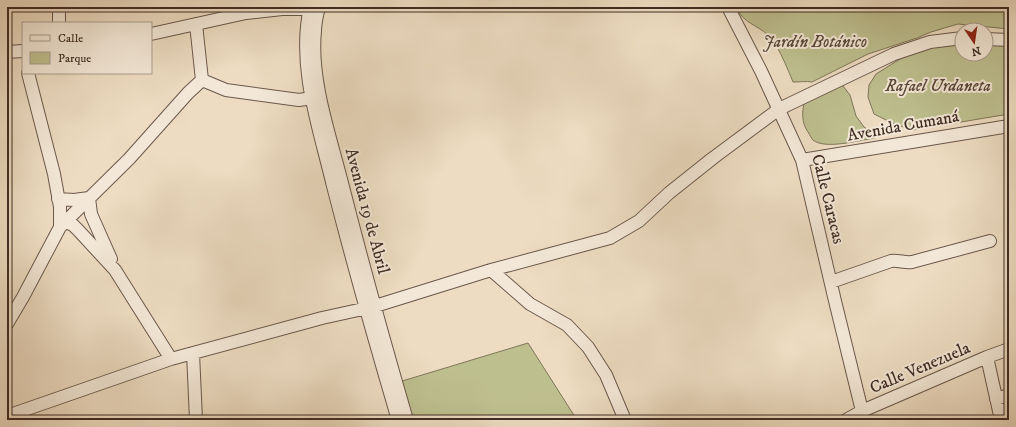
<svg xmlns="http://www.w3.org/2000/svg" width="1016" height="427" font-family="'IM FELL DW Pica',serif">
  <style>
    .green { fill: #bebf8f; stroke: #7e765a }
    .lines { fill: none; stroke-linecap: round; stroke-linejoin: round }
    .minor-casing { stroke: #6a584c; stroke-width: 14 }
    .minor { stroke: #f3e8d7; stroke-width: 12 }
    .labels { text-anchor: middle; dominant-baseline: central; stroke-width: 4; stroke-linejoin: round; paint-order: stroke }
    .park-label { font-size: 17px; font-style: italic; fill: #584939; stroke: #f3e8d7 }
    .street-label { font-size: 17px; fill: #3f2c24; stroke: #f3e8d7 }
  </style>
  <rect width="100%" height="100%" fill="#eddcc2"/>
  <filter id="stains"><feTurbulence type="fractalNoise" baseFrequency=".005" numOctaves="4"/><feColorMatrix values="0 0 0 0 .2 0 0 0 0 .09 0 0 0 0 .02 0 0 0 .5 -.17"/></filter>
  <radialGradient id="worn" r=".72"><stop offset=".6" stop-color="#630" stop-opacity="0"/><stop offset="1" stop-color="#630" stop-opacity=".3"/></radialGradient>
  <!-- green -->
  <path class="green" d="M736,7H1009V29L958,24L931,32L917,38L868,54L812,82C806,81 800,82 793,82C788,70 777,42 768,35C756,24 744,24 736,7Z
    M962,44V54H986V44L1009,46V114L913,130L894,124L874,114L868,97L869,85L876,74L911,52L937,46Z
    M834,83L843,86L850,95L856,116L864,127L876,135L875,138C860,140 825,150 813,140C811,138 810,135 808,132C801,122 802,111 805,99Z
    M528,343L577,420H408L399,382Z"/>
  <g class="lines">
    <defs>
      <path id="minor" d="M59,7V23
        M310,7C297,67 319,127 333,186C353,264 375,342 398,420
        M319,7C317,15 315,23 315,31C310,80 330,135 342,183C362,262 384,341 407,420
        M728,7L761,71L802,160L835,301L862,411
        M196,24L202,80
        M151,34L246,13L282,9H310
        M986,39L1009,40
        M7,52L23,51
        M28,73L54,174L60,207V227
        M202,80L226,90L299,100L312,98
        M802,160L1009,126
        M58,199L74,200L89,198L91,214L111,259
        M65,222L73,225L79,231L115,270L171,359
        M491,270L530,304L567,325L588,347L606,375L625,420
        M831,282L891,261C898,260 905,263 912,262L990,241
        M7,324L23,297L60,227L129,159L188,93L202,80
        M193,353L196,420
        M987,357L1001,420
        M996,399L1009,395
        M7,416L171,359L322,318L372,307L491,270L610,238L639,221L669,193L713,158L779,109L894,54L930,42L962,38
        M846,420L862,411L987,357L1009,349"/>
    </defs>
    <!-- minor casing -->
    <use href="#minor" class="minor-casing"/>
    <!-- minor -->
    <use href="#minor" class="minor"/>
  </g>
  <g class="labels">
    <!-- park labels -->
    <g class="park-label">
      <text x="815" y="42">Jardín Botánico</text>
      <text x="938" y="86">Rafael Urdaneta</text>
    </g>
    <!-- street labels -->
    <g class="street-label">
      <text transform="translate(903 126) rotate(-10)">Avenida Cumaná</text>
      <text transform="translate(828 199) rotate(76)">Calle Caracas</text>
      <text transform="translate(367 211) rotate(75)">Avenida 19 de Abril</text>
      <text transform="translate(920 368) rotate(-23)">Calle Venezuela</text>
    </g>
  </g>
  <!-- margin -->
  <rect width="1016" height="427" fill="none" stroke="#eddcc2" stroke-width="24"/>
  <rect x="8" y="8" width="1000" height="411" fill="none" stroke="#3f2c24" stroke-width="2"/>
  <rect x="12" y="12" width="992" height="403" fill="none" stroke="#3f2c24"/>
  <!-- legend -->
  <rect x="22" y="22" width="130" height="52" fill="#f3e8d7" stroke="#ab9d8f"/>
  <rect x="30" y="35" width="20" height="6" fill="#f3e8d7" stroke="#ab9d8f"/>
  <text x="58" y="42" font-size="12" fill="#3f2c24">Calle</text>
  <rect x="30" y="52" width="20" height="12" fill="#bebf8f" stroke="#ab9d8f"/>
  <text x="58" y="62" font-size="12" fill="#3f2c24">Parque</text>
  <!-- north arrow -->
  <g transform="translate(974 42) rotate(167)"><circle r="19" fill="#f3e8d7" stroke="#ab9d8f"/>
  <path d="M0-3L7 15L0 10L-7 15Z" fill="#8f2418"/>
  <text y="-6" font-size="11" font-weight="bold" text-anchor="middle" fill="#3f2c24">N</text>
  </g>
  <rect width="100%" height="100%" filter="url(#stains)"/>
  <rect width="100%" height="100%" fill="url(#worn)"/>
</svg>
